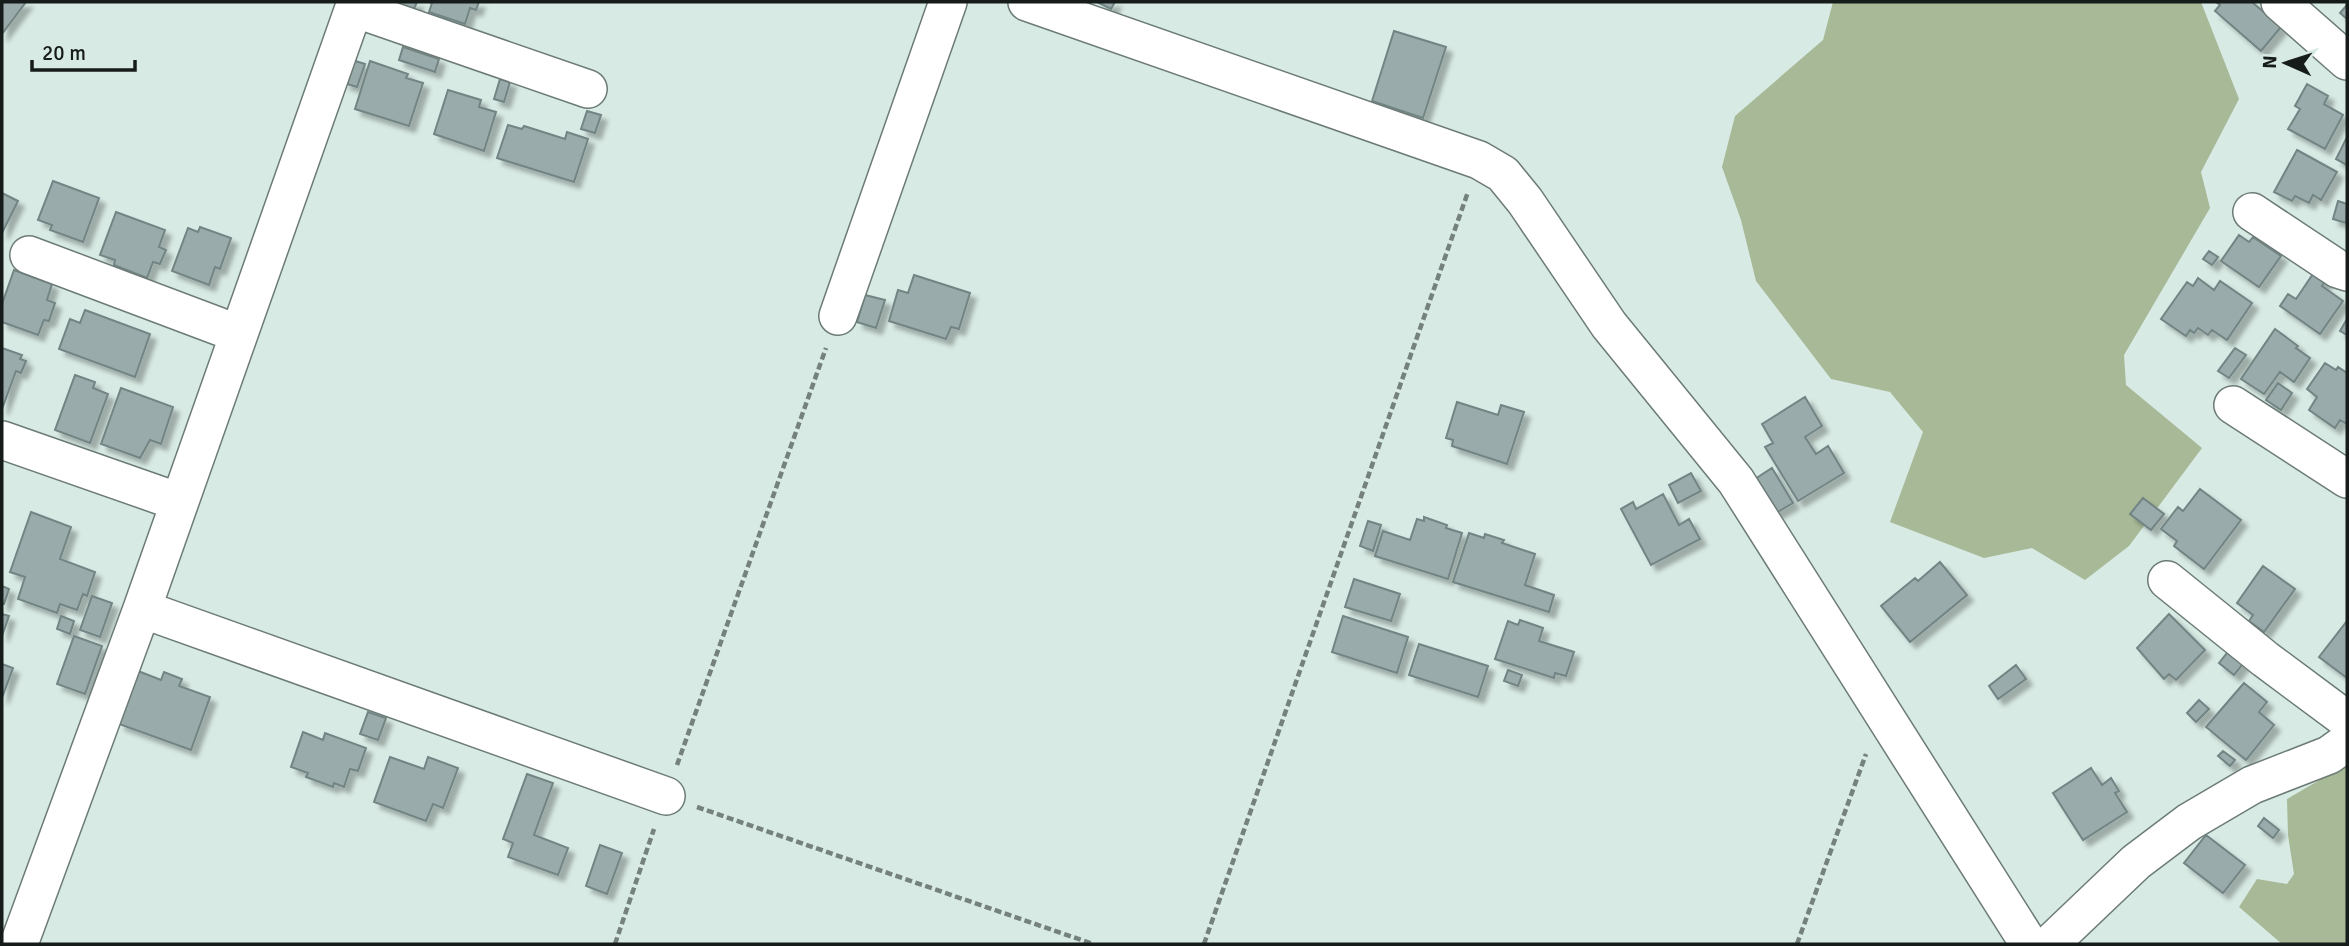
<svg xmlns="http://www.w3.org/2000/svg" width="2349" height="946" font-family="Signika,sans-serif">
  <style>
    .forest { fill: #a7b996 }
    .building { fill: #99abab; stroke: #738484; stroke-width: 2; filter: url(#shadow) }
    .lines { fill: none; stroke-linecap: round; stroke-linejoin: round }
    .street-casing { stroke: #6c7b76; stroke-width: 40 }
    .path { stroke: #75817d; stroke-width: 4.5; stroke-dasharray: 7 3.5; stroke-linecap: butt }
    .street { stroke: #fff; stroke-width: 37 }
  </style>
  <defs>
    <filter id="shadow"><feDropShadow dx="6" dy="6" stdDeviation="2" flood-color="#0004"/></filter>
  </defs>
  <rect width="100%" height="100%" fill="#d8eae4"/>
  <!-- forest -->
  <path class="forest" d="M1833,2H2201L2239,99L2201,172L2210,208L2124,355L2126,385L2202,448L2129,546L2085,580L2032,548L1984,558L1890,522L1923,432L1890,392L1831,379L1756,281L1741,220L1722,167L1735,116L1823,40Z
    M2347,764V944H2282L2239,907L2257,879L2287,884L2294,874L2288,835L2287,799Z"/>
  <!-- building -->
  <path class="building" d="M2,2H26L2,34Z
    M395,2H417L414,9Z
    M429,2H479L476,10L470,8L465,24L429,12L432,3Z
    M1097,2H1115L1111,9Z
    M2216,2H2252L2281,27L2261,51L2215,11L2220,5Z
    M2347,5V19L2340,13Z
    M1394,31L1446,47L1423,118L1372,101Z
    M403,47L439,59L435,72L399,60Z
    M352,60L365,64L357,87L344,83Z
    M370,61L408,74L406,78L423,83L409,126L355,109Z
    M500,79L510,82L504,102L494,99Z
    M2307,84L2328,96L2324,104L2343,115L2325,149L2288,129L2300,109L2295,106Z
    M448,90L481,100L479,107L496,112L484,151L434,134Z
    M587,111L601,115L595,133L581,129Z
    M508,125L522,129L524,126L565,139L567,132L588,139L574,182L497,158Z
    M2347,137V165L2336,159Z
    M2297,150L2337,172L2321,200L2313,195L2309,203L2295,196L2292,201L2274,192Z
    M53,181L99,198L83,242L50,230L52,225L38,220Z
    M2,193L18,201L2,233Z
    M2338,201L2347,204L2346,223L2333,219Z
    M116,212L165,230L159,247L166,250L160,264L153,262L147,278L114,265L115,260L100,255Z
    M200,227L231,238L220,269L215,267L209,285L172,271L188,228L198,232Z
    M2239,235L2249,242L2253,237L2281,256L2259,287L2221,261Z
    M2209,251L2218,257L2212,265L2203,259Z
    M14,270L52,284L47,300L55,303L49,321L44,320L38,335L2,322V304Z
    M2315,271L2327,279L2322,286L2343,301L2320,334L2280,306L2288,294L2296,299Z
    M914,275L970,293L959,329L951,327L946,339L889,321L898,290L908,293Z
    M2198,278L2214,290L2220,281L2252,303L2227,340L2212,330L2208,335L2198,328L2194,333L2190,330L2186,336L2161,319L2187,282L2193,286Z
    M865,295L885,300L876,328L857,322Z
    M85,310L150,334L135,377L59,349L70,319L80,323Z
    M2347,319V335L2340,331Z
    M2275,329L2298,346L2296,348L2310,358L2294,382L2280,372L2264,394L2241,379Z
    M2,348L22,355L20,359L26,361L21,373L16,371L2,409Z
    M2235,348L2246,355L2229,378L2218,371Z
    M2325,363L2336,370L2338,367L2347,373V424L2340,420L2335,428L2309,410L2317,397L2307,389Z
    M75,375L95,382L93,388L108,394L90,443L55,430Z
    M2278,383L2292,393L2281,410L2266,400Z
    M121,388L173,407L161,444L150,440L140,458L101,444Z
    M1805,397L1822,426L1805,437L1816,454L1828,446L1844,473L1798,501L1765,447L1773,443L1762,424Z
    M1457,402L1498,415L1501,405L1524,412L1507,464L1452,446L1453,440L1446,438Z
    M1772,468L1793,503L1776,513L1755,479Z
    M1691,473L1701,491L1678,503L1669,485Z
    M2200,489L2241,520L2204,569L2174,546L2177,541L2161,529L2178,507L2183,511Z
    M1663,494L1679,525L1689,519L1700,539L1651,565L1621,509L1633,502L1636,509Z
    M2143,498L2164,514L2151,530L2130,514Z
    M31,512L71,527L60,559L95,572L87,596L83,594L77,610L60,604L57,613L18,599L25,577L10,572Z
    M1424,517L1447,525L1446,528L1462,533L1448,579L1375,556L1383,531L1410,540L1417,519L1424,521Z
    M1368,521L1381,525L1373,551L1360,546Z
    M1469,533L1484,538L1485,534L1504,540L1502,543L1535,554L1525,585L1554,595L1549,612L1453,582Z
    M1940,562L1967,595L1910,642L1881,606L1915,578L1918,581Z
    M2263,566L2295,589L2264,632L2249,621L2253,615L2237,603Z
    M1354,579L1400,594L1391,621L1345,607Z
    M2,586L9,589L4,604H2Z
    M92,596L112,603L100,637L80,630Z
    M2,614L9,616L2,636Z
    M2169,614L2205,650L2176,680L2169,674L2164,679L2137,648Z
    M61,616L74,621L70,634L57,629Z
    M1343,616L1408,637L1397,673L1332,652Z
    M1520,620L1543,628L1539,641L1574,652L1566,676L1555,673L1554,678L1495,659L1508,621L1518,625Z
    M2347,621V678L2319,657Z
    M74,636L102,646L85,694L57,684Z
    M1419,644L1488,666L1478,697L1409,675Z
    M2231,648L2246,660L2234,675L2219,663Z
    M2,664L13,668L2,698Z
    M2016,665L2026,679L1998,699L1989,686Z
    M1508,670L1522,675L1518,686L1504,681Z
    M138,671L161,680L164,672L182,679L179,686L210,697L191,750L119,724Z
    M2244,683L2267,702L2259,712L2274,725L2246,760L2206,727Z
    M2199,700L2209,709L2196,722L2187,713Z
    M368,712L386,718L378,740L360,734Z
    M303,732L323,740L325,733L366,748L358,771L350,769L344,787L334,783L333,787L306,777L308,773L291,767Z
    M2223,751L2235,760L2230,766L2218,756Z
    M390,757L424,769L428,757L458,768L443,808L433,804L426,821L374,802Z
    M2091,768L2102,785L2111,778L2119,791L2115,793L2127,812L2083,840L2053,793Z
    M527,774L553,783L534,835L568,848L558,875L508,857L513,843L503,839Z
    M2264,818L2279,830L2273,838L2258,826Z
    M2206,835L2245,865L2223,893L2184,863Z
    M600,845L622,853L607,894L586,886Z"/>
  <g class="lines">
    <defs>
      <path id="street" d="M1027,2L1479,160L1503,174L1525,201L1609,325L1736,481L2029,944
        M2280,2L2347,61
        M354,8L588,89
        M2252,212L2338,269L2347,272
        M29,255L239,334
        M838,316L948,2
        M2233,405L2347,479
        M2,440L179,502
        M2167,580L2265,659L2347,720
        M142,609L666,796
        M19,944L142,609L356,2
        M2050,944L2136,862L2189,822L2252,785L2329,755L2347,742"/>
    </defs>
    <!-- street casing -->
    <use href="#street" class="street-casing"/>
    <!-- path -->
    <path class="path" d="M677,765L826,348
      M697,807L1093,944
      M615,944L654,829
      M1204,944L1468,192
      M1797,944L1866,754"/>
    <!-- street -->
    <use href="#street" class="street"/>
  </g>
  <!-- border -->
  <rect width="2349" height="946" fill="none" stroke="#161c1a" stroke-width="7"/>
  <!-- north arrow -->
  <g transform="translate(2286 63) rotate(273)" stroke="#d8eae4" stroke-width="5" paint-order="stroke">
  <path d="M0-5L12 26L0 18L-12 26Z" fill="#161c1a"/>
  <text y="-10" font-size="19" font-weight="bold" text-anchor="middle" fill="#161c1a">N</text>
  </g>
  <!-- scale -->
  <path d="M32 60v10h103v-10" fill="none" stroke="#161c1a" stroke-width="3.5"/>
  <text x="42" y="60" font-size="21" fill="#161c1a" stroke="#d8eae4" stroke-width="5" paint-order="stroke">20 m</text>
</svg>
